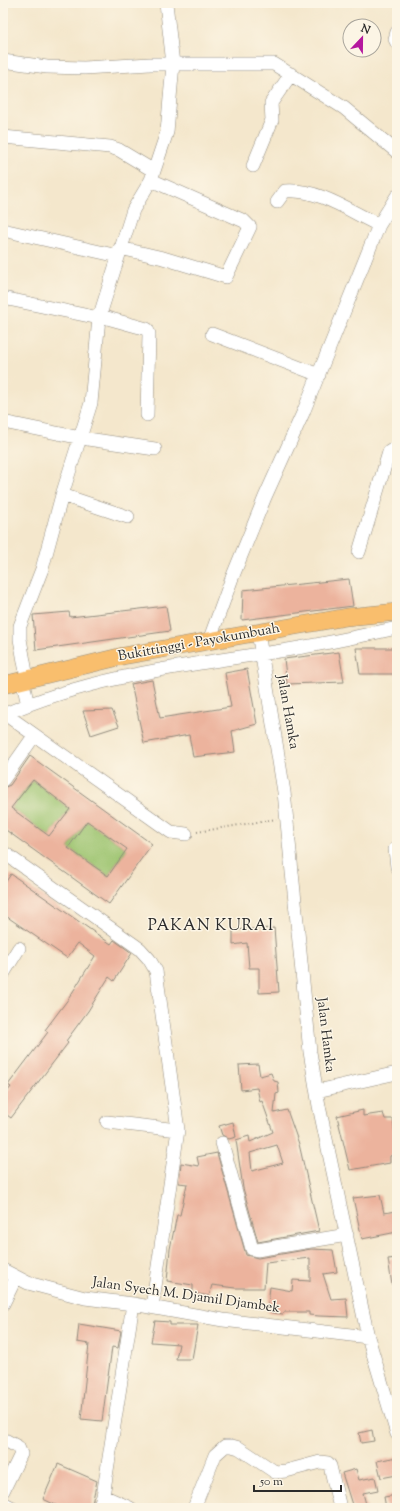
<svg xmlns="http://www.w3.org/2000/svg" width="400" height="1511" font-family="'Sorts Mill Goudy',serif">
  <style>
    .green { fill: #9ec571; stroke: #64784e }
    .building { fill: #ecb39d; fill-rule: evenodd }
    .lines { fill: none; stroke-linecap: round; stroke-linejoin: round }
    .minor-casing { stroke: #90897c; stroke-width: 14 }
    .major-casing { stroke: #90897c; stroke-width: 18 }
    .path { stroke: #90897c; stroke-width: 2; stroke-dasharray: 1 3; stroke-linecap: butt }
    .minor { stroke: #fff; stroke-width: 13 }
    .major { stroke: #f9be6d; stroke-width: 17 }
    .labels { text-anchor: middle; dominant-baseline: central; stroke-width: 3; stroke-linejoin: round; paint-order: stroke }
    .street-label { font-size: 14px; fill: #2b2b2b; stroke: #fcf5e5 }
    .quarter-label { font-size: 16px; letter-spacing: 1px; fill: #2b2b2b; stroke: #fcf5e5 }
  </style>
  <rect width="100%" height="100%" fill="#fcf5e5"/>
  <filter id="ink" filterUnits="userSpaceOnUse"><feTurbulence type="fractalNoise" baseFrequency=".025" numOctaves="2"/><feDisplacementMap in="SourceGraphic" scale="8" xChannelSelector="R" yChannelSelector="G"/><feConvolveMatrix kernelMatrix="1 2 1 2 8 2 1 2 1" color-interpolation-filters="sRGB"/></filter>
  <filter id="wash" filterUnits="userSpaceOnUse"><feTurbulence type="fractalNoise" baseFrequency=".012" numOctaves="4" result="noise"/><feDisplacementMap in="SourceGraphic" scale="16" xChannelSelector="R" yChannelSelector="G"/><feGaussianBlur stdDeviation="0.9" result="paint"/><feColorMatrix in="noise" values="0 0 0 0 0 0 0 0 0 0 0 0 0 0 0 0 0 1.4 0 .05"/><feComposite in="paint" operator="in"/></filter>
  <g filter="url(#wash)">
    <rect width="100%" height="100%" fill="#f4e7cc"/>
    <!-- green -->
    <path class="green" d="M33,780L70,809L49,836L11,808Z
      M87,821L127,849L108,876L68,848Z"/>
    <g id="blocks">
      <!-- building -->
      <path class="building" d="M349,579L353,606L242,620L243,590Z
        M166,606L170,631L36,650L33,615L69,612L70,617Z
        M356,648H397V674H360Z
        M339,652L344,682L287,684L284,659Z
        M247,669L257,724L232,731L235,752L193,757L189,735L144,743L131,684L152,680L160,718L231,707L225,673Z
        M112,710L119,726L91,735L83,711Z
        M30,756L152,844L109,904L3,828V788L10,785ZM33,780L70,809L49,836L11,808ZM87,821L127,849L108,876L68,848Z
        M11,874L111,944L114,940L132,953L114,981L109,977L88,1011L66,1041L68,1043L11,1118L3,1112V1097L11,1087L8,1085L48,1032L45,1030L69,998L95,956L78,943L67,958L3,914V886Z
        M274,928L279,992L259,993V968H249L247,943L233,945V930Z
        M258,1064L260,1076L271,1073L274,1081L278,1082L279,1093L276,1094L274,1113L287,1110L299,1144L319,1231L258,1242L243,1188L236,1140L249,1136L250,1142L273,1132L262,1101L260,1102L257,1088L241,1090L239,1065ZM277,1145L283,1163L252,1171L250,1153Z
        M363,1110V1116L383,1113L385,1119H393L397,1153L390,1156V1163L350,1170L337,1116Z
        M233,1122L236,1137L229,1139L222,1135L219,1126Z
        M217,1153L246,1255L258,1258L311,1249L333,1250L337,1272L323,1274L331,1299L346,1298L348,1317L319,1316L309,1315V1312H284L283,1314L267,1312L270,1287L292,1291L293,1280L310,1281V1258L266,1263L264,1288H235L212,1285L209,1296L193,1293V1285L167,1281L170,1249L177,1215H180L187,1184L179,1183L181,1163L199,1166L197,1157Z
        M380,1195L384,1213L397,1211V1232L362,1239L353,1198Z
        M397,1258V1284L392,1285L388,1259Z
        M155,1321L170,1322V1325H198L192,1359H176L179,1344L151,1342Z
        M79,1324L121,1331L118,1348L112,1347L102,1421L81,1419L89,1344L77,1342Z
        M372,1430L374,1441L361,1443L359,1433Z
        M397,1457V1475L381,1478L377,1461Z
        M58,1464L97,1481L91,1508H62L43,1499Z
        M356,1469L359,1480L375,1477L378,1490L363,1493L367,1508H353L342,1473Z
        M397,1495V1507L386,1508L384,1497Z"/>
    </g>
  </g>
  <g filter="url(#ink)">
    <use href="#blocks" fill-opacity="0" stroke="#90897c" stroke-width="1"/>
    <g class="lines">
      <defs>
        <path id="minor" d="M397,32L395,39L397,43
          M3,61L47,67L84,68L150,64H274L344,108L397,152
          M3,137L110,147L119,150L154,171
          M253,166L272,120L271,103L291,74
          M277,202L285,191C318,188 351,212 379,225
          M3,230L118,256
          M120,248L163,258L226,277L250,227L244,221L151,180
          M3,298L99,318L91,403L62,495L42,569L20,626V639L27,678
          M100,316L147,329L149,334L147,415
          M99,318L133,210L151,180L167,132L173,64L166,3
          M212,334L319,375
          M3,422L81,438L155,449
          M62,495L128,517
          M359,552L389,452L397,447
          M258,632L284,792L310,1052L319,1106L368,1337L397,1434
          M209,641L232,578L265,497L303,413L379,225L397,196
          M22,679L28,705
          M5,714L171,832L186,834
          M3,715C84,679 173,667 260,654C306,648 352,638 397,628
          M3,780L34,736
          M395,849L397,867
          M3,852L140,949L149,959L156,971L178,1130L152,1307
          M3,974L19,948
          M317,1091L397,1073
          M107,1122L178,1130
          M222,1143L252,1249L257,1250L347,1235
          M3,1270L28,1283L85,1298L133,1304L223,1320L368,1337
          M3,1304L16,1277
          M3,1439L18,1447L21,1454L3,1491
          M103,1496L130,1508
          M3,1503L13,1508
          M99,1508L103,1496L133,1304
          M194,1508L215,1455L225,1446H232L239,1448L275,1472L286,1471L320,1462L328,1463L330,1466L340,1508"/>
        <path id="major" d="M3,685L123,656L347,617L397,612"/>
      </defs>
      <!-- minor casing -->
      <use href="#minor" class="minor-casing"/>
      <!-- major casing -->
      <use href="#major" class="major-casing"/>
      <!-- path -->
      <path class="path" d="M197,832L276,819"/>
      <!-- minor -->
      <use href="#minor" class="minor"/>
      <!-- major -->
      <use href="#major" class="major"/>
    </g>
  </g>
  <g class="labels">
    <!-- street labels -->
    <g class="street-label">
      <text transform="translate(199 643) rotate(-10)">Bukittinggi - Payokumbuah</text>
      <text transform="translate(287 712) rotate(80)">Jalan Hamka</text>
      <text transform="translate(325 1035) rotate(83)">Jalan Hamka</text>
      <text transform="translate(186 1296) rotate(8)">Jalan Syech M. Djamil Djambek</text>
    </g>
    <!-- quarter labels -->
    <g class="quarter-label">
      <text x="211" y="926">PAKAN KURAI</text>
    </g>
  </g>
  <!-- margin -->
  <rect width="400" height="1511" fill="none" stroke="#fcf5e5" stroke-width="16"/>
  <!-- north arrow -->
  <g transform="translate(362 38) rotate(22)"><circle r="19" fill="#fcf5e5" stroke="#a8a49b"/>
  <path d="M0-3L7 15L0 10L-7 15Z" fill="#b5179e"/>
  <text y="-6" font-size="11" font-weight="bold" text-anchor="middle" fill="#2b2b2b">N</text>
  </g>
  <!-- scale -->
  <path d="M254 1485v6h87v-6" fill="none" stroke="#2b2b2b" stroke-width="2"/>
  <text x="260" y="1485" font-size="12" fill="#2b2b2b" stroke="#fcf5e5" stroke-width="3" paint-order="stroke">50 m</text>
</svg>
